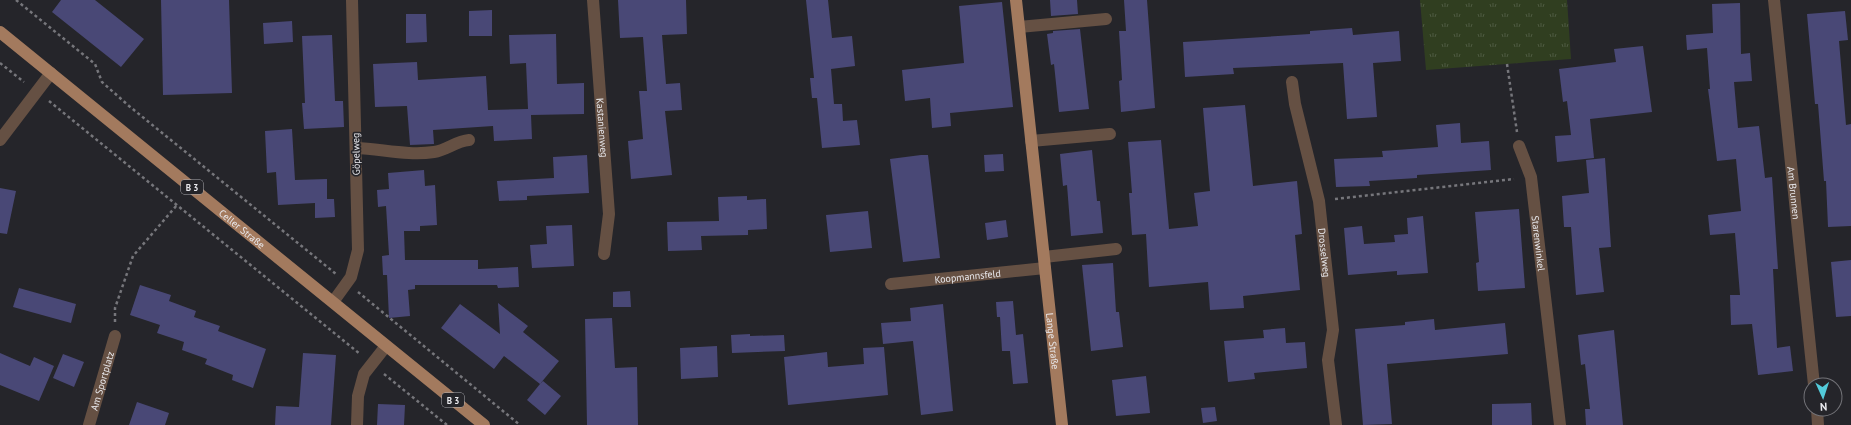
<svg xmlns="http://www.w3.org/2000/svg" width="1851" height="425" font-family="'PT Sans',sans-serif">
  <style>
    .park { fill: url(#park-tufts) }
    .building { fill: #494876 }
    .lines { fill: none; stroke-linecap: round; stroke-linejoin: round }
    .path { stroke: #76767b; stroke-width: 2.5; stroke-dasharray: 3 3; stroke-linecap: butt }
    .minor { stroke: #655043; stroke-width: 12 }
    .major { stroke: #a37a5e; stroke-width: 12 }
    .labels { text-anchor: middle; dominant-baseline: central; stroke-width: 3.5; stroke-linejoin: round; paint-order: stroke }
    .shield { fill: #25252a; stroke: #aeaeb2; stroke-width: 1 }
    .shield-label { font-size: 9px; font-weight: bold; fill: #e9e9ed }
    .street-label { font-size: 10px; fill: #e9e9ed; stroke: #25252a }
  </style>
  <defs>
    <pattern id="park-tufts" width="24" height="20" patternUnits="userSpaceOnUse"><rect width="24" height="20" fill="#303e20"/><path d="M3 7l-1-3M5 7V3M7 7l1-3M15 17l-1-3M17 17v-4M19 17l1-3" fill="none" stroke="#4e5a41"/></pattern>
  </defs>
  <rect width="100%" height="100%" fill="#25252a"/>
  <!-- park -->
  <path class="park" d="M1420,0H1567L1571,59L1426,70Z"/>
  <!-- building -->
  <path class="building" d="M61,0H95L144,39L121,67L52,12Z
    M161,0H229L232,93L163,95Z
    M618,0H686L687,34L662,35L666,84L680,83L682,110L665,111L672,175L631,179L628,141L643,139L639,91H647L643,37L620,38Z
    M806,0H828L832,38L852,36L855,66L831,69L834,104H842L843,121L857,120L860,145L822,148L817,98H812L810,78H814Z
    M1050,0H1077L1078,14L1051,16Z
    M1124,0H1147L1155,108L1121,112L1119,81L1122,80L1119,31H1126Z
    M1002,2L1013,107L950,113L951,126L932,128L930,98L905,101L902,70L964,63L959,6Z
    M1740,3L1741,54L1750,53L1752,81L1734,82L1738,128L1759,126L1765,178L1772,177L1778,269H1773L1777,348L1790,346L1793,371L1758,375L1752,324L1731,325L1730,295H1740L1735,233L1710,235L1708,215L1741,211L1736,159L1717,161L1710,104L1708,89H1710L1707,48L1687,50L1686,35L1713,33L1712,4Z
    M492,10V36H469V11Z
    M1845,11L1848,40L1839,41L1846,125L1851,124V226L1828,227L1826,181H1824L1818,104H1815L1807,14Z
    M406,14H426L427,42L406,43Z
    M292,21L293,42L264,44L263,23Z
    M1352,28L1353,35L1399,31L1401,61L1373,63L1377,117L1347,119L1343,63L1233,68L1234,74L1185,77L1183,42L1310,34V31Z
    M1080,29L1089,109L1059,112L1054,64L1051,65L1047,34L1053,33V31Z
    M556,34L557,84L584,83V114L531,115L532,139L494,141L493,126L433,130L434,144L410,145L407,106L375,107L373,64L417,62L418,80L486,76L488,110L528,109L526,63L510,64L509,35Z
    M332,35L335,101H343L344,127L304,129L302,103H305L302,36Z
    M1643,46L1652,112L1590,119L1594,158L1557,162L1555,136L1571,135L1567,101L1563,102L1559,69L1616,62L1614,49Z
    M1245,105L1253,186L1297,181L1302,234L1295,235L1300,290L1243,296L1244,308L1210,310L1208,282L1149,287L1146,234L1132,235L1129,193H1132L1128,142L1161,140L1169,229L1198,226L1194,193L1210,191L1203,108Z
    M1460,123L1461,143L1489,141L1491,170L1417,175V178L1369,181L1370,186L1336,187L1334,159L1383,157L1382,151L1438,147L1436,125Z
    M292,129L295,180L327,179V199H334L335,217L315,218V203L278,205L276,172L267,173L265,131Z
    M1092,150L1097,201H1100L1103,233L1071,236L1067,185L1063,186L1060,154Z
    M1003,154L1004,171L985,172L984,155Z
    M587,155L589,193L527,196V200L499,201L497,181L554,178L553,157Z
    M921,155H928L940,258L903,262L890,159Z
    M1605,158L1611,247L1599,248L1604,292L1576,295L1571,227H1564L1562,196L1589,193L1586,160Z
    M424,170L425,186L435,185L437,225L420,226V231H404L405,260H478V269L518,267L519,287L498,288L497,285H415V289L408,290L410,316L389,318L387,275H383L382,256L389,255L386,206L378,207L377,190L389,189L388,173Z
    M0,188L16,191L7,234L0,233Z
    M747,196V200L766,199L767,229L748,230V235L701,236L702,250L668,251L667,222L719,221L718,197Z
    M1519,209L1525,288L1478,291L1476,263L1479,262L1475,212Z
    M868,211L872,248L830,252L826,215Z
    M1423,216L1428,273L1397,275V271L1348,275L1344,228L1362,226L1364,244L1395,242L1394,235L1408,234L1407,218Z
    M1006,220L1008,237L987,240L985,223Z
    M572,225L574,266L532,268L530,245L547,244L546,226Z
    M1851,260V316L1836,317L1831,262Z
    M1113,263L1116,312H1119L1123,347L1091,351L1082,265Z
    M140,285L171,295L169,301L196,311L194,317L220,326L218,331L266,349L253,388L232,380L233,375L205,364L207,359L182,350L184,342L157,333L160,325L130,315Z
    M19,288L76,304L71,323L13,307Z
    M630,291L631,307H613V292Z
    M1013,301L1016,335L1023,334L1028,383L1013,384L1010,351H1002L1000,317H997L996,302Z
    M498,303L528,326L523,332L559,361L540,384L543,381L561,396L545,415L527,400L540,384L504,356L494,369L441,328L460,304L500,334Z
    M943,304L953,411L921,415L913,341L883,344L881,323L911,321L910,308Z
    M612,318L615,368L637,367L638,425H587L585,319Z
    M1434,319L1435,330L1505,323L1508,354L1387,364L1392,424L1363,425L1355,329L1405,325V322Z
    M1285,328L1286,343L1305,342L1307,368L1254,373L1255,379L1228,382L1224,341L1264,338L1263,330Z
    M1614,330L1623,425H1586L1585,409H1590L1585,364L1581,365L1578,335Z
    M750,334V336L784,335L785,351L732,353L731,335Z
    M717,346L718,377L681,379L680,348Z
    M884,347L888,395L788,405L784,357L827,352L828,367L864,364L863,348Z
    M0,353L30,366L34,357L54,366L39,401L0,385Z
    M303,353L336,355L331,425H275L276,406L299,407Z
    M63,354L84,362L74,387L53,378Z
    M1146,376L1150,413L1116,416L1112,380Z
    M137,402L169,413L165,425H129Z
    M1531,403L1532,425H1492V404Z
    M378,404L405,405L404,425H377Z
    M1215,407L1217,421L1203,423L1201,408Z"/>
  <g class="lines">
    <!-- path -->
    <path class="path" d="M16,0L95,64L102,82L129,106L336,274
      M0,63L24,82
      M1507,64L1517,132
      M49,101L360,354
      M1335,199L1514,179
      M358,292L520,425
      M115,322V308L133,256L177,205
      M384,374L447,425"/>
    <!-- minor -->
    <g class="minor">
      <path id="s1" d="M593,0L609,214L604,254"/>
      <path id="s2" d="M1774,0L1814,385"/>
      <path d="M1019,27L1106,19"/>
      <path id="s3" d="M1292,82L1295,104L1319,201L1333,330L1328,360L1336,425"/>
      <path d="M0,140L51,73"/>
      <path d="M1031,141L1110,134"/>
      <path id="s4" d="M1519,146L1531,177L1560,425"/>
      <path d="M356,148C382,149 408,156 434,152C447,150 456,141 469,140"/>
      <path d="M1044,257L1116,249"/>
      <path id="s5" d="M891,284L1045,268"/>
      <path d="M333,302L351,277L358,250L352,0"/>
      <path d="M1817,409L1818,425"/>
      <path id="s6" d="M89,425L115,336"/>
      <path d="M357,425L358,396L364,374L386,346"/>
    </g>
    <!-- major -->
    <g class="major">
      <path id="s7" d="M1016,0L1062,425"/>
      <path id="s8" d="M0,32L484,425"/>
    </g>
  </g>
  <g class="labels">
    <!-- shield labels -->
    <g class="shield">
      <rect x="181" y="180" width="22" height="14" rx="3"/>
      <rect x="442" y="393" width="22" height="14" rx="3"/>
    </g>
    <g class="shield-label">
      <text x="192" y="187">B 3</text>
      <text x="453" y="400">B 3</text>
    </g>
    <!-- street labels -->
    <g class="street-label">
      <text stroke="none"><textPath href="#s1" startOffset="128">Kastanienweg</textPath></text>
      <text transform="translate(356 154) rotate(-91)">Göpelweg</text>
      <text stroke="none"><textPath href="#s2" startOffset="194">Am Brunnen</textPath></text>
      <text stroke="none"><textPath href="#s8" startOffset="312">Celler Straße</textPath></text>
      <text stroke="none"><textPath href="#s4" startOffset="100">Starenwinkel</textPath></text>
      <text stroke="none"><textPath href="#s3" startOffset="174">Drosselweg</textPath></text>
      <text stroke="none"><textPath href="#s5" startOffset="77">Koopmannsfeld</textPath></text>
      <text stroke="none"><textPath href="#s7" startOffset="343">Lange Straße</textPath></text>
      <text stroke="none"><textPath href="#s6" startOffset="46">Am Sportplatz</textPath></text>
    </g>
  </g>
  <!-- north arrow -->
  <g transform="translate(1823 397) rotate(177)"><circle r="19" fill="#25252a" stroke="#737378"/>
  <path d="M0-3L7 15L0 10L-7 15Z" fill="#53cbda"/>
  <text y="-6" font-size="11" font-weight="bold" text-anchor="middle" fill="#e9e9ed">N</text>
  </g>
</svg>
